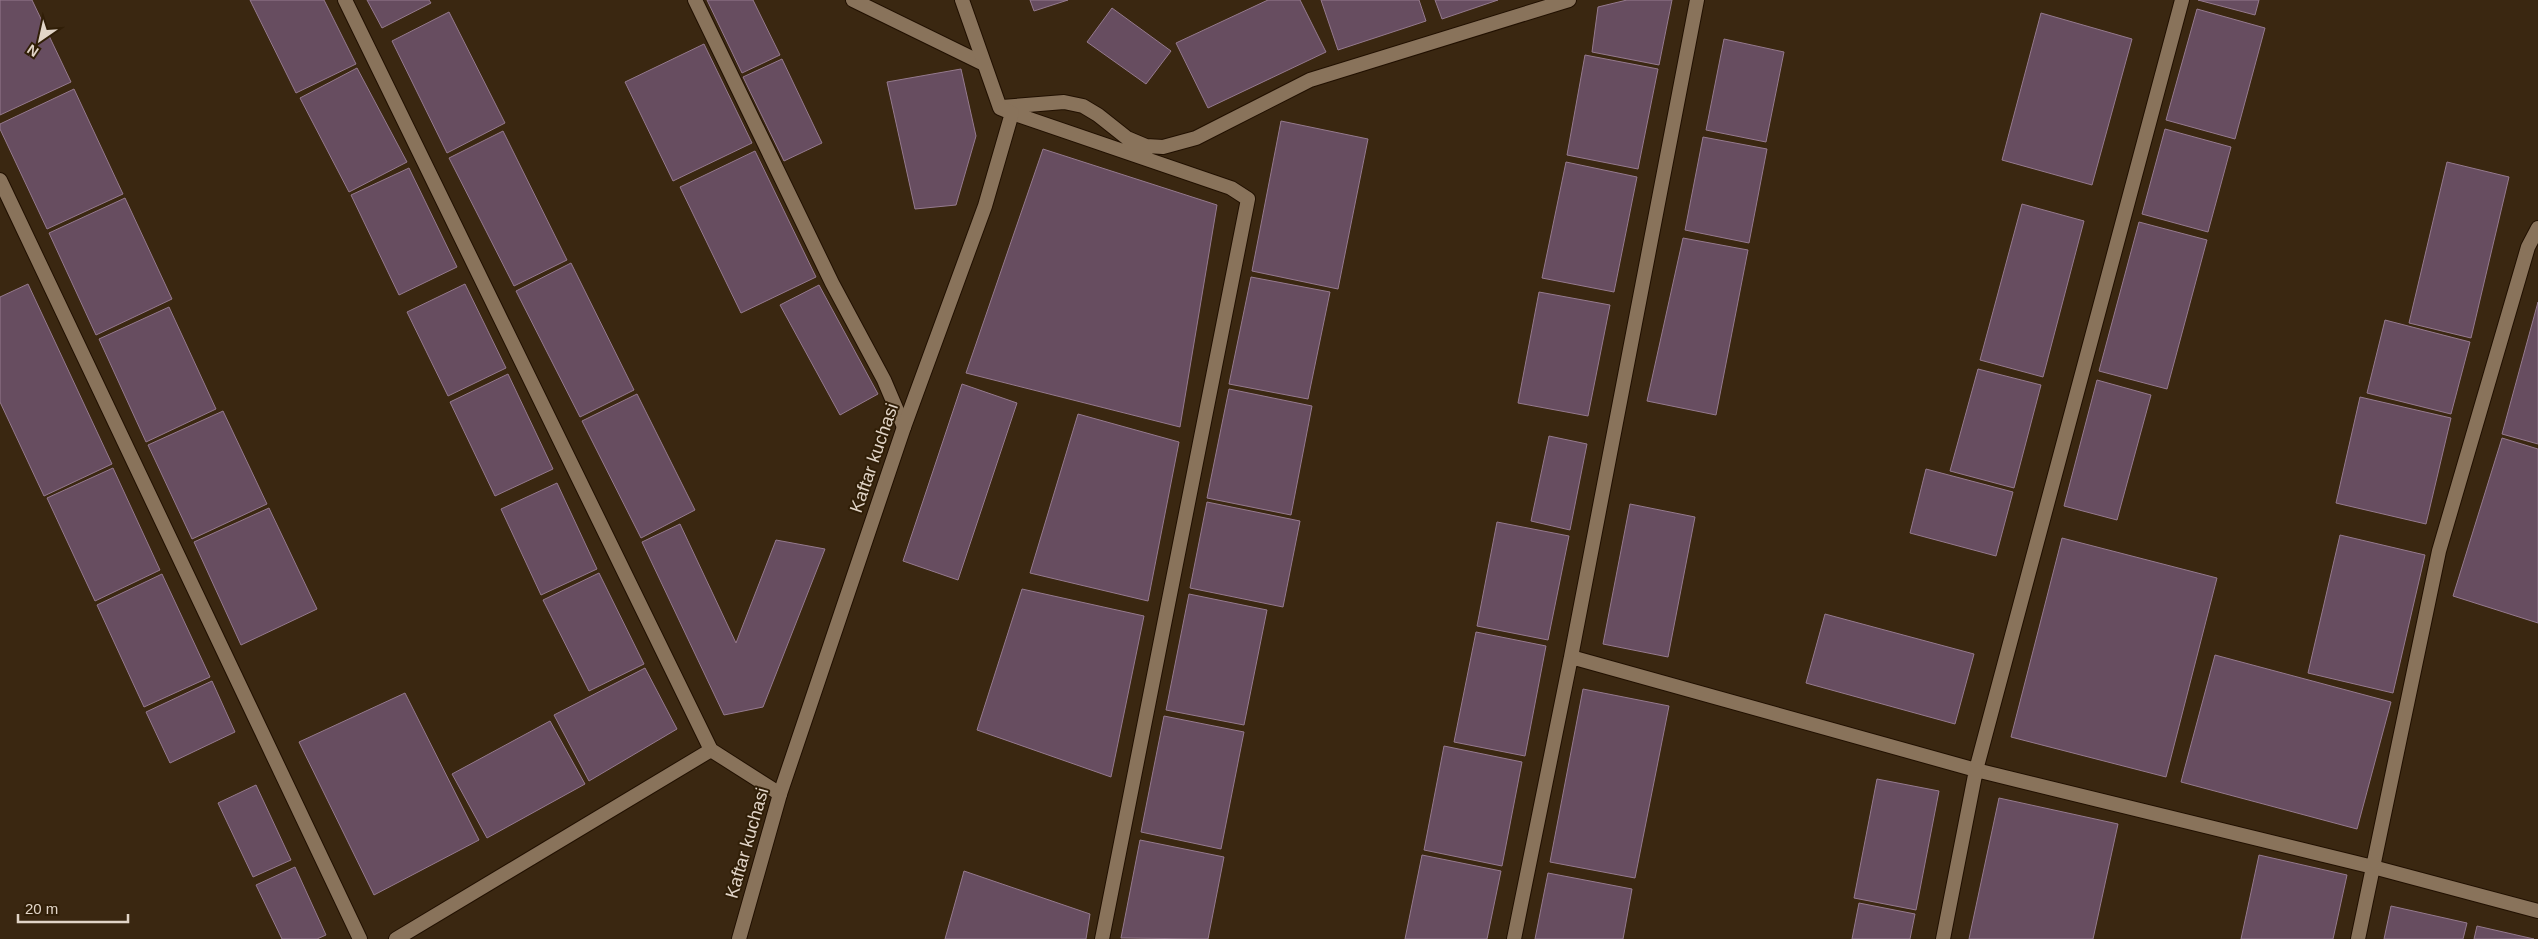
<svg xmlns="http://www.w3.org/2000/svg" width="2538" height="939" font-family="Helvetica,sans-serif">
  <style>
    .building { fill: #674d60; stroke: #957a8e }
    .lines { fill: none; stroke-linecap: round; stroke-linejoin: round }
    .minor-casing { stroke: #211000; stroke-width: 16 }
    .tertiary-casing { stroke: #211000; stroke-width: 16 }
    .minor { stroke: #89735b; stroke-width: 14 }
    .tertiary { stroke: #89735b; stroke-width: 14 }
    .labels { text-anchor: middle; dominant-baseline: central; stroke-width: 4; stroke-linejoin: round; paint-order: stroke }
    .street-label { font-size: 18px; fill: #e2d5c8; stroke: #301e07 }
  </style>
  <rect width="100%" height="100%" fill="#3a2711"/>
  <!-- building -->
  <path class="building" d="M0,0H32L71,82L0,115Z
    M250,0H324L356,64L296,93Z
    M367,0H429L431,3L382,28Z
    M707,0H753L780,55L742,73Z
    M1030,0H1068L1034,11Z
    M1268,0H1300L1326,52L1208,108L1176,43Z
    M1321,0H1419L1426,21L1338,50Z
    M1435,0H1498L1442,19Z
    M1627,0H1672L1659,65L1592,52L1598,7Z
    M2198,0H2259L2255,15Z
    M1112,8L1171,51L1146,84L1087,42Z
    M2197,9L2265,28L2235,139L2166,120Z
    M449,12L505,123L447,153L392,41Z
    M2041,13L2132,39L2092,185L2002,160Z
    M1724,39L1784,52L1766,142L1706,130Z
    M704,44L752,143L673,181L625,82Z
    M1585,55L1658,69L1638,169L1567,155Z
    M782,59L822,143L784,161L743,77Z
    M357,68L407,162L349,192L300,98Z
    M961,69L976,136L956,205L915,209L887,82Z
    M74,89L123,194L47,229L0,129V124Z
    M1281,121L1368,139L1338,289L1252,271Z
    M2165,129L2231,147L2208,232L2142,214Z
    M503,131L567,260L514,286L449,158Z
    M1703,137L1767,149L1749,243L1685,230Z
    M1043,149L1217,205L1180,427L966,373Z
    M755,151L816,277L741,313L680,187Z
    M1566,162L1637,177L1614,292L1542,278Z
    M2447,162L2509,177L2471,338L2409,323Z
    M409,168L457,267L399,295L351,195Z
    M125,198L172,299L96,335L49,233Z
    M2022,204L2084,221L2043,377L1980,360Z
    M2139,222L2207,240L2167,389L2099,371Z
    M1683,238L1748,250L1716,415L1647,401Z
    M571,263L634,390L580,417L516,291Z
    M1251,277L1330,292L1308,399L1229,384Z
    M28,284L112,464L44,496L0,402V297Z
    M465,284L506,368L448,396L407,312Z
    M819,285L878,394L840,415L780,305Z
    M1539,292L1610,305L1588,416L1518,403Z
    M2538,302V444L2502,434Z
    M169,307L216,409L146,442L99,339Z
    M2385,320L2470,342L2451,414L2367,393Z
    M1978,369L2041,385L2014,488L1950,471Z
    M508,374L553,469L495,496L450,402Z
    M2097,380L2151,395L2117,520L2064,506Z
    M962,384L1017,403L958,580L903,561Z
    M1229,389L1312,406L1291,515L1207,498Z
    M637,394L695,510L641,538L582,421Z
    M2360,397L2451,418L2426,524L2336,503Z
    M223,411L267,504L192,539L148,445Z
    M1078,414L1179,442L1148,601L1030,573Z
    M1549,436L1587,444L1570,530L1531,521Z
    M2502,438L2538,449V623L2453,596Z
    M113,468L160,570L95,601L47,498Z
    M1926,469L2013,492L1996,556L1910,533Z
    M557,483L597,569L541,595L501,509Z
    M1207,502L1300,521L1283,607L1190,588Z
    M1630,504L1695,517L1668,657L1603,644Z
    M269,508L317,609L241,645L194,542Z
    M1497,522L1569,536L1548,640L1477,626Z
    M680,524L736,643L776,540L825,549L763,707L724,715L642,542Z
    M2340,535L2425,555L2393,693L2308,673Z
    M2062,538L2217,578L2166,777L2011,737Z
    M599,573L644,664L589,691L543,600Z
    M162,574L210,677L144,707L97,605Z
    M1022,589L1144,616L1111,777L977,730Z
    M1189,594L1267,610L1244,725L1166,710Z
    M1825,614L1974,654L1955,724L1806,683Z
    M1476,632L1546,646L1525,756L1454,742Z
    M2215,655L2391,702L2357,829L2181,782Z
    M645,668L677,729L589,781L554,715Z
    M212,681L235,732L170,763L146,712Z
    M1583,689L1669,706L1635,878L1550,862Z
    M405,693L479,840L374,895L299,742Z
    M1164,716L1244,732L1221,849L1141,832Z
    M550,721L585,784L487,838L452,774Z
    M1444,746L1522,762L1502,866L1424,850Z
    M1877,779L1939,791L1916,910L1854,898Z
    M256,785L291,860L253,877L218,803Z
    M1999,798L2118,824L2093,939H1969Z
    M1140,840L1224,857L1208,939L1121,938Z
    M1422,855L1501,871L1487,939H1405Z
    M2259,855L2347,875L2333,939H2241Z
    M295,867L326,935L317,939H282L256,885Z
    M964,871L1090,914L1086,939H945Z
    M1548,873L1632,889L1623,939H1535Z
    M1859,903L1915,914L1910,939H1852Z
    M2391,906L2467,923L2463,939H2384Z
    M2477,926L2534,939H2474Z"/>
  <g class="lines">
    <defs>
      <path id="minor" d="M345,0L711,750L780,794
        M695,0L832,283L884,380L904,427
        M853,0L984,64
        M1002,107L1064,102L1083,106L1098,115L1127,138L1146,146L1163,147L1196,138L1310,80L1569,0
        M1012,113L1231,188L1248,199L1102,939
        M0,180L360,939
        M1571,657L1976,770L2373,867L2538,911
        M396,939L711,750
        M1514,939L1571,657L1697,0
        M1943,939L1976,770L2182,0
        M2358,939L2439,551L2528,247L2538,228"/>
      <path id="tertiary" d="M739,939L780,794L904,427L985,206L1012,113L1000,108L962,0"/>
    </defs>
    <!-- minor casing -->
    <use href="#minor" class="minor-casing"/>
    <!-- tertiary casing -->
    <use href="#tertiary" class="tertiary-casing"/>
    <!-- minor -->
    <use href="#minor" class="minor"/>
    <!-- tertiary -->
    <use href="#tertiary" class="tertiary"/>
  </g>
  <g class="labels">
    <!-- street labels -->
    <g class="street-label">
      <text transform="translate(874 458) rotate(-71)">Kaftar kuchasi</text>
      <text transform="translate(747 843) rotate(-74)">Kaftar kuchasi</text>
    </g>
  </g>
  <!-- north arrow -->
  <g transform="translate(40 40) rotate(214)" stroke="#301e07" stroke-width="4" paint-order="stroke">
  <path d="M0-4L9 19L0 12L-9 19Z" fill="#e2d5c8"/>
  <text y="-8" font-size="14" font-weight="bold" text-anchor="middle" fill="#e2d5c8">N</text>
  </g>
  <!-- scale -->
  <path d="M18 914v8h110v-8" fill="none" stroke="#e2d5c8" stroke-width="2.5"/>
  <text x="25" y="914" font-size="15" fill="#e2d5c8" stroke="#301e07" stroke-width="4" paint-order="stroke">20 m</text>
</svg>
